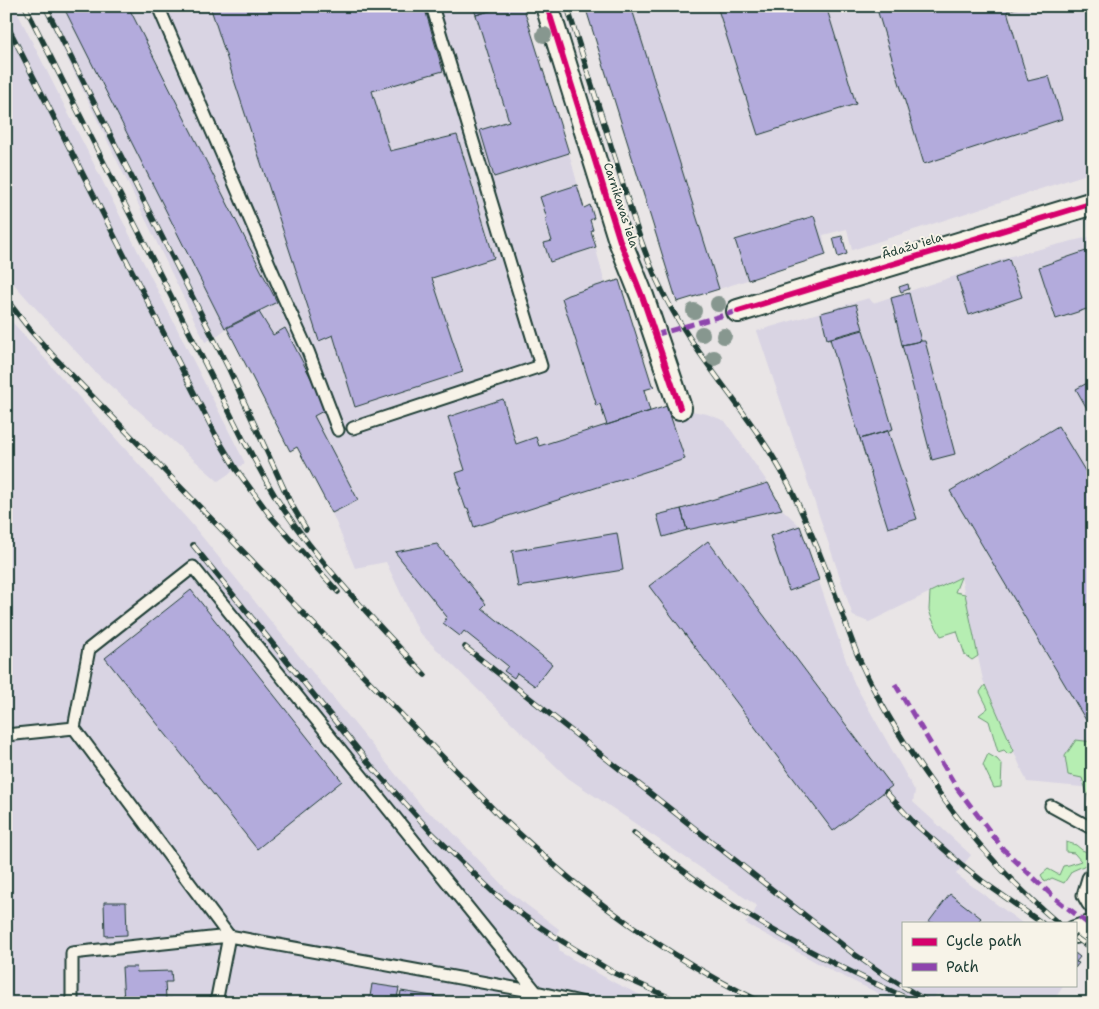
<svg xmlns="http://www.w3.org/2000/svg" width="1099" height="1009" font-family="'Shantell Sans',sans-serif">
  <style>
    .built { fill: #d9d4e3 }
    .green { fill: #b6eeb2; stroke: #6a9673 }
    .building { fill: #b3abdc; stroke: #1f3d34 }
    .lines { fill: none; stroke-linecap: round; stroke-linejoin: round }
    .lane-casing { stroke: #1f3d34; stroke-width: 15 }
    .street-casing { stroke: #1f3d34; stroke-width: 26 }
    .lane { stroke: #f7f3e8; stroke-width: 11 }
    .street { stroke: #f7f3e8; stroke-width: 22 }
    .rail-casing { stroke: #1f3d34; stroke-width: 5.5 }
    .rail { stroke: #f7f3e8; stroke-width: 4; stroke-dasharray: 11; stroke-linecap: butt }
    .quiet { stroke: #8e44ad; stroke-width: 5; stroke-dasharray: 10 5; stroke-linecap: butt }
    .cycleway-casing { stroke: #f7f3e8; stroke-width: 9 }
    .cycleway { stroke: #d6006c; stroke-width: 6 }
    .tree { fill: #87978f }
    .labels { text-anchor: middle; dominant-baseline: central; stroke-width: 4; stroke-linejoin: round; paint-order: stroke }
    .street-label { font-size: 12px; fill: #1f3d34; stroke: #f7f3e8 }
  </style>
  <rect width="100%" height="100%" fill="#e9e5e6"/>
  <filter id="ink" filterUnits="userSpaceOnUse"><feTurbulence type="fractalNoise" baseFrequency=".02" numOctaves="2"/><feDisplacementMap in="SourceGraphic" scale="10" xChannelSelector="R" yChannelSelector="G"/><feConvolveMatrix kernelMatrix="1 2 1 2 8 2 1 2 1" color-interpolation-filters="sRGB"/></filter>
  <g filter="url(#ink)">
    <!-- built -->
    <path class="built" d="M6,6H14L245,463L218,481L95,372L30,302L6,275Z
      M42,6H523L569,153L584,208L590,205L594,218L590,220L593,230L591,231L605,283L619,280L652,385L654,387L644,391L650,411L667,406L707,414L725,421L768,483L782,509L800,526L853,681L915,791L913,802L971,855L956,874L1022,923H903V985H1064L1052,1003H957L937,994L930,1003H899L834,972L745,923L752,917L757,906L568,778L419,632L386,562L355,568L332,513L298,447L227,328L214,338L205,342Z
      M631,6H1093V172L852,250L847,229L823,235L826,255L719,289Z
      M1093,236V788L1027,782L983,680L961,577L869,622L853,616L757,331L869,298L873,303L952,277L1011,256Z
      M6,315L190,522L424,809L444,823L508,891L559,929L557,938L560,952L617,984L658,1003H6Z"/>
    <!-- green -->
    <path class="green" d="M961,577L955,592L965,594L978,656L972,660L965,655L957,631L941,636L932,619L929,610L930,592Z
      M985,685L1014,751L1008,754L1004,750L998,752L989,721L979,715L988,708L980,692Z
      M1076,740L1093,742V805H1090L1088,796L1082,778L1068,775L1065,756Z
      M988,754L997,759L1002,765L1001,787L994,788L983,765Z
      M1066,842L1076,845L1082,850L1087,852L1088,864L1072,871L1064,883L1052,878L1045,882L1041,875L1048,869L1059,875L1063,866L1069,865L1081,861L1074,853L1066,852Z"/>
    <!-- building -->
    <path class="building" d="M63,6H128L277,302L225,328Z
      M210,6H424L443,71L372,91L390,151L457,135L494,258L432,278L463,372L355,407L333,335L319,341Z
      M473,6H506L476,15Z
      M506,6H523L569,153L494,177L480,130L509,121L476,15Z
      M585,6H631L719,289L677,302Z
      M717,6H826L856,104L758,135Z
      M876,6H1023L1007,11L1028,81L1049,76L1062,119L924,164Z
      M577,185L584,208L590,205L594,218L590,220L593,230L591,231L596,247L550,262L544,243L552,241L545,219L547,218L540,197Z
      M814,216L826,255L748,280L735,240Z
      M842,236L847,254L838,257L833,238Z
      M1086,251L1093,271V307L1056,319L1039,267Z
      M1009,259L1022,297L969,315L957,277Z
      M619,280L652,385H653L654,387L644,390L650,411L607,425L600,404L596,406L595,403H596L562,298L568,295L612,281V282Z
      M908,284L909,289L901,292L899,287Z
      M909,293L921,341L902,345L891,298Z
      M856,304L863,329L827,339L821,313Z
      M259,312L273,335L285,328L327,409L314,416L358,500L332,513L297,447L290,451L227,328Z
      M863,330L893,429L860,439L830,339Z
      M921,341H925L955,454L932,460L902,345Z
      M1093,380V419L1076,389Z
      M503,399L516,444L536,437L539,446L667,406L685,459L474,527L468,508L466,509L459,489H461L456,473L465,470L448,417Z
      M1058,426L1093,484V732L950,491Z
      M888,431L917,519L888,528L860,439Z
      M768,483L782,509L687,530L681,509Z
      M681,509L687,530L663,537L657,515Z
      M800,526L819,580L789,591L770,536Z
      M617,533L623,570L518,587L512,551Z
      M708,541L892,786L833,831L649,586Z
      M437,544L486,604L482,608L552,664L535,686L517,673L514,678L504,671L508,666L464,631L460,636L443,623L447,617L395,552Z
      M191,590L342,781L257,849L105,658Z
      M950,894L981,918L977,923H928Z
      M104,902H126L127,935L105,936Z
      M1075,953L1080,957L1076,962L1079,963L1075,968Z
      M122,967H136L137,972L171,971L172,982H165L166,999H172V1003L124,1002Z
      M372,984L399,988L397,998L387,997L386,1003H369Z
      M401,991L476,1003H399Z"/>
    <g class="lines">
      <defs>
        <path id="lane" d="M158,6L283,296L308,351L338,430
          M353,428L541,366L432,6
          M6,735L74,728
          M1051,806L1093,829
          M1093,871L1088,878L1083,895L1088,904L1093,910
          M72,1003V953L229,936L536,992L585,1003
          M216,1003L229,936L74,728L89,649L193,567L536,992"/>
        <path id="street" d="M547,6L620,241L642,296L680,408
          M738,311L1093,203
          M1075,932L1093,926"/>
      </defs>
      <!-- lane casing -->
      <use href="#lane" class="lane-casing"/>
      <!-- street casing -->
      <use href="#street" class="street-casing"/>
      <!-- lane -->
      <use href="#lane" class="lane"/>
      <!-- street -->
      <use href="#street" class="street"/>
      <defs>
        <path id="rail" d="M25,6L244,441C257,463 268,486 282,507C323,568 375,621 425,675
          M45,6L229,369L290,502L306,529
          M567,6C584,60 601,114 618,168C632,215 646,263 670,306C705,369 757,422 790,487C807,522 822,558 835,594C844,617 851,641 861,663C881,707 906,747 934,786C970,836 1010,883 1058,923
          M6,23L215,434L236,469L272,518L338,592
          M6,299L31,331L57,360L500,816C528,842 556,868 586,892C641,935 700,973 763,1003
          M193,545L372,767L431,832L493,892L524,916L557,938L614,973L682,1003
          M465,647L854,954L883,974L930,1003
          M886,792L915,824L962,865L982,881L1042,923
          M634,833C664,856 694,880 726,901C787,941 852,974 918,1003
          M1075,937L1093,950"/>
      </defs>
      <!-- rail casing -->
      <use href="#rail" class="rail-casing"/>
      <!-- rail -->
      <use href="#rail" class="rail"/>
      <!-- quiet -->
      <path class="quiet" d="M655,335L738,311
        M895,684L957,788L1003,849L1056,899L1091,926"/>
      <defs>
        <path id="cycleway" d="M547,6L620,241L642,296L680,408
          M738,311L1093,203"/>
      </defs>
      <!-- cycleway casing -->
      <use href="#cycleway" class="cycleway-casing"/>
      <!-- cycleway -->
      <use href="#cycleway" class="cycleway"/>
    </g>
    <!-- trees -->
    <g class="tree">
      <circle cx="544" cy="35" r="8"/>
      <circle cx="718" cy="304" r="8"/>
      <circle cx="694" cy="311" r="8"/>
      <circle cx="702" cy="334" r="8"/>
      <circle cx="724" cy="336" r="8"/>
      <circle cx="714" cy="358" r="8"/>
    </g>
  </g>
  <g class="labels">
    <!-- street labels -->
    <g class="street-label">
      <text transform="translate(621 205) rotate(72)">Carnikavas iela</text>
      <text transform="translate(912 246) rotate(-17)">Ādažu iela</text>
    </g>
  </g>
  <!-- margin -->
  <rect width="1099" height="1009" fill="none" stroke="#f7f3e8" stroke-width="25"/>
  <rect x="12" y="12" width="1074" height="984" fill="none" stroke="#1f3d34" stroke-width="2" filter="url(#ink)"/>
  <!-- legend -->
  <rect x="902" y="922" width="175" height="65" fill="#f7f3e8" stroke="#a1aaa0"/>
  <rect x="912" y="938" width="25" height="8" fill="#d6006c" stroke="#a1aaa0"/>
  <text x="946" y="946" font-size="15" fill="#1f3d34">Cycle path</text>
  <rect x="912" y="963" width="25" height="8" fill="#8e44ad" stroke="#a1aaa0"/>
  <text x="946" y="972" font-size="15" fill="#1f3d34">Path</text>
</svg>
